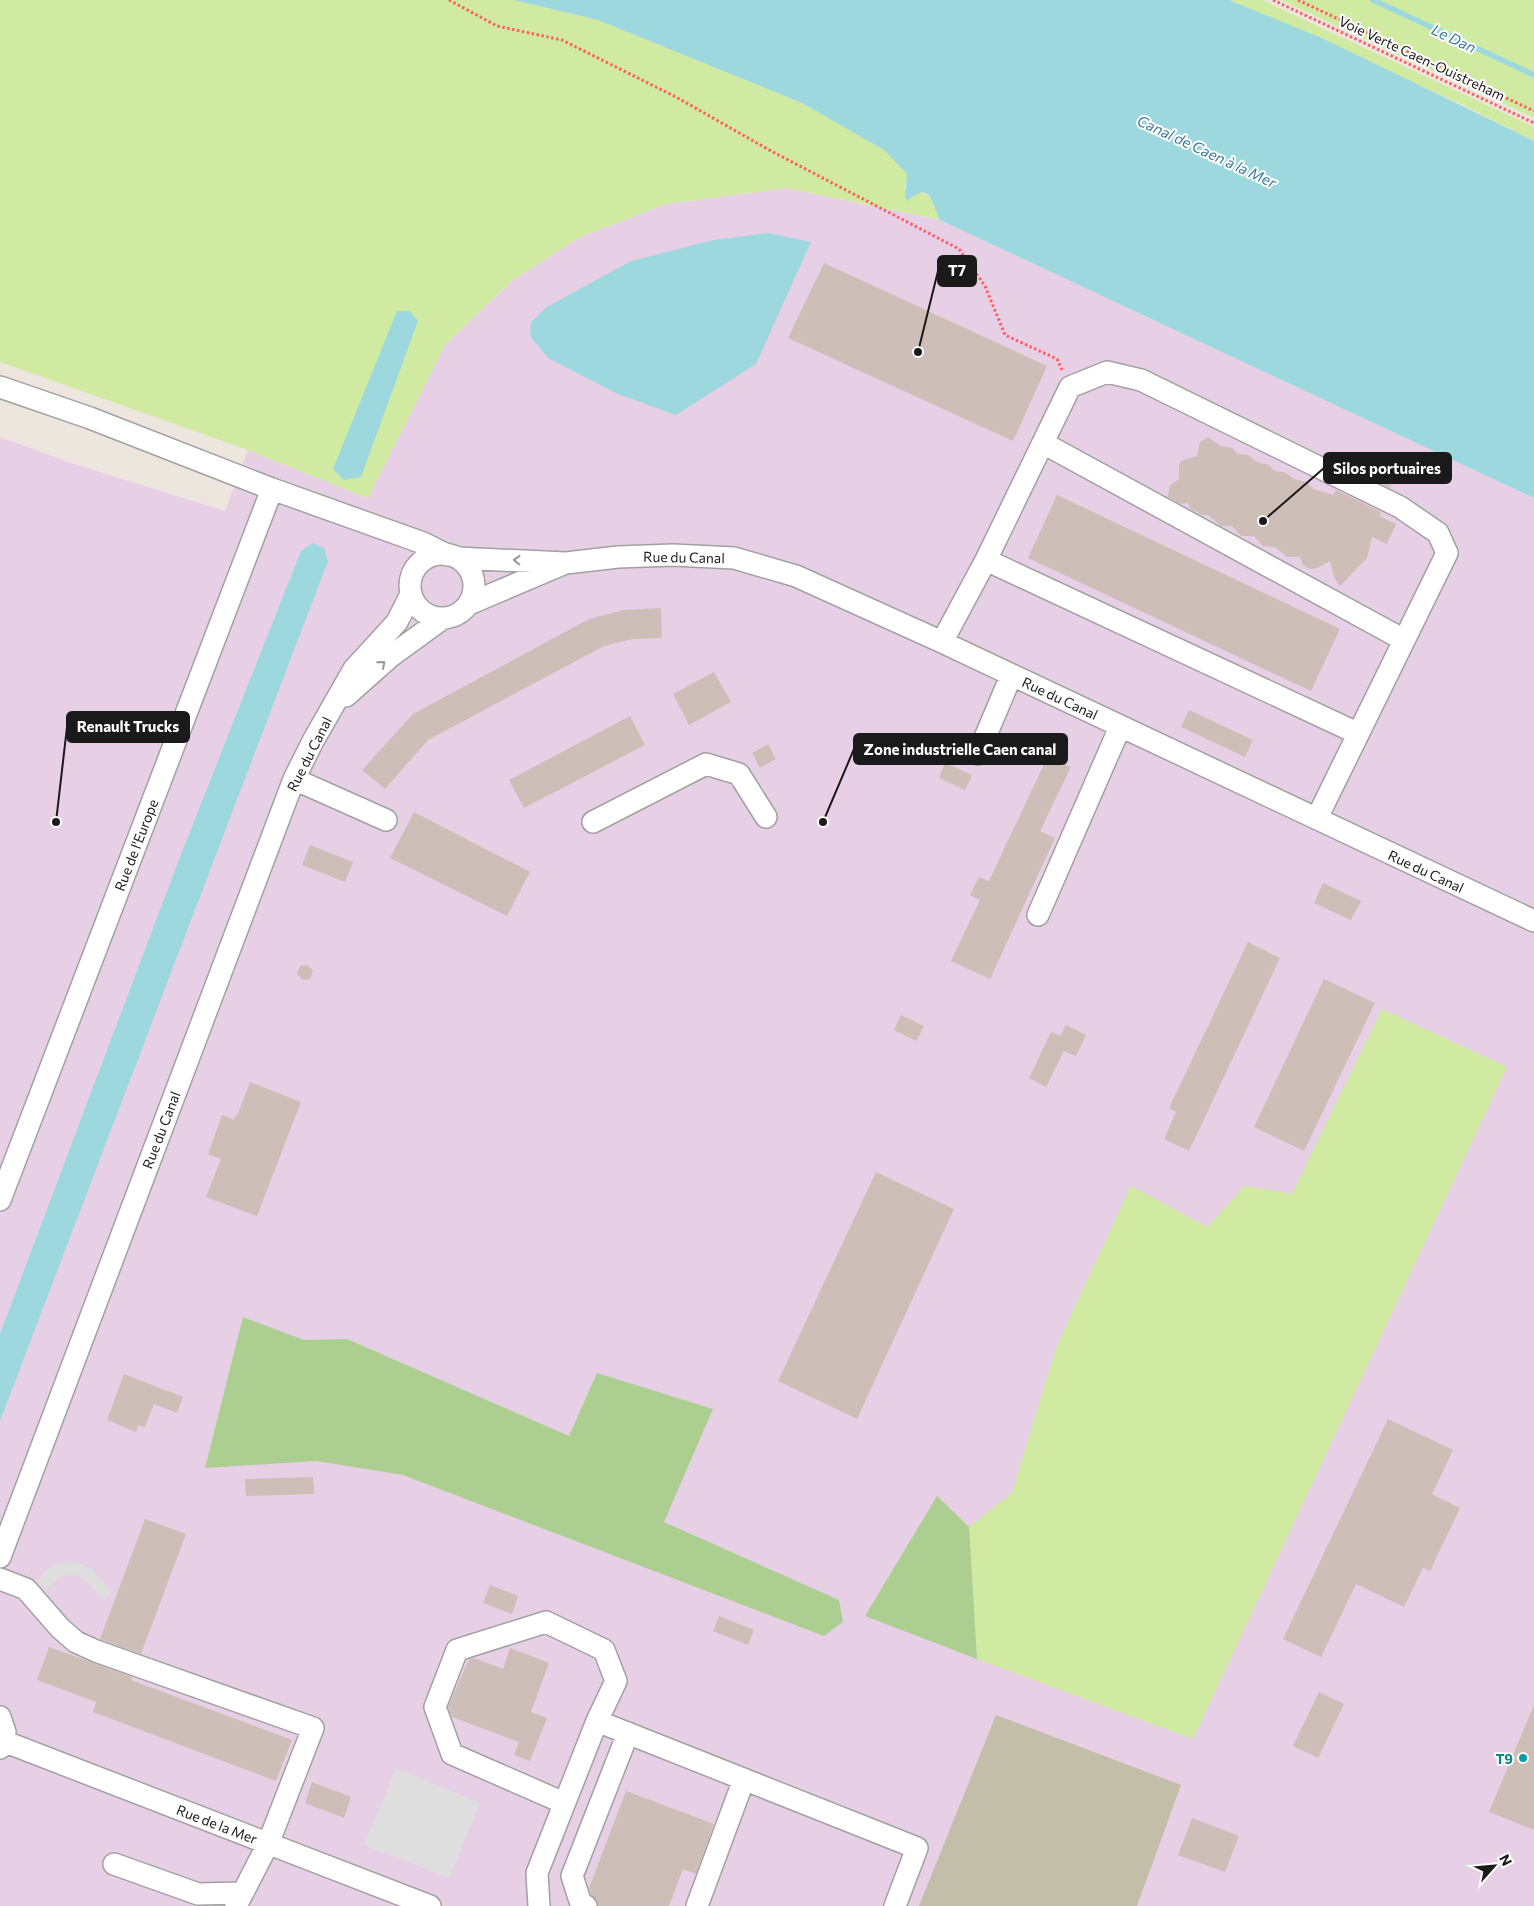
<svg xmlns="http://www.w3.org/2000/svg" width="1534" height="1906" font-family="Commissioner,sans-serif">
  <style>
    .industrial { fill: #e7d0e6 }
    .construction { fill: #c2beaa }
    .grass { fill: #d0eba1 }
    .forest { fill: #accf91 }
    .parking { fill: #dedede }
    .water { fill: #9cd8de }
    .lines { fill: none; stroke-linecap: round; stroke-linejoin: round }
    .stream { stroke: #9cd8de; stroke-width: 5.5 }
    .building { fill: #cdbeb8 }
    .minor-casing { stroke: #a1a1a1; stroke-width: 24 }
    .path { stroke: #ff5e63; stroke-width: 3; stroke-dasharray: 2.5 2.5; stroke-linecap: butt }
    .minor { stroke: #fff; stroke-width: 21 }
    .oneway { stroke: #989898 }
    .culture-dot { fill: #0f9aa8; stroke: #fff; stroke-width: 2 }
    .labels { text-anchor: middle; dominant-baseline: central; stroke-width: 4; stroke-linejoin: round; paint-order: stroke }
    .street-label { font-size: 14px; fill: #1a1a1a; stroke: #fff }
    .culture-label { font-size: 14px; font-weight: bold; fill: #0d838f; stroke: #fff; text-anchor: end }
    .water-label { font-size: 15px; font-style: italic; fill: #3e7b9e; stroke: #fff }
    .leader { fill: none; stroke: #1a1a1a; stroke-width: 2 }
    .callout-dot { fill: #1a1a1a; stroke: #fff; stroke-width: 2 }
    .callout { fill: #1a1a1a; stroke: #1a1a1a; stroke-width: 2 }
    .callout-label { font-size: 15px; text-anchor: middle; font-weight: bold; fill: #fff }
  </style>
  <rect width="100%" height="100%" fill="#ede6df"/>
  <!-- industrial -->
  <path class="industrial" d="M786,188L940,220L1534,498V1906H0V437L71,463L225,511L248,450L368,498L445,345L513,280L580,237L666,204Z"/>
  <!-- construction -->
  <path class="construction" d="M996,1715L1181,1785L1137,1906H919Z"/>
  <!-- grass -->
  <path class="grass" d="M0,0H513L598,20L802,103L884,150L908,174L904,190C936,194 927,194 940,220L786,188L666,204L580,237L513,280L445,345L368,498L248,450L0,362Z
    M1229,0H1262L1534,127V141L1463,105Z
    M1281,0H1534V118Z
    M1382,1009L1507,1067L1193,1739L977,1659L969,1527L1012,1493L1056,1348L1131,1186L1207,1227L1245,1186L1292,1194Z"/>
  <!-- forest -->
  <path class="forest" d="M243,1317L304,1340L347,1339L569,1436L597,1373L713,1409L664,1522L839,1600L843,1622L824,1636L403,1475L316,1461L205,1468Z
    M937,1496L969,1527L977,1659L865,1616Z"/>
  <!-- parking -->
  <path class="parking" d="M67,1562L78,1563L92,1569L112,1592L103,1600L85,1579L75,1575H62L46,1589L37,1581L49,1568L58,1563Z
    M396,1768L480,1803L449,1878L364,1845Z"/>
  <!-- water -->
  <path class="water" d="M513,0H1229L1324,39L1534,141V498L940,220C931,203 931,180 908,201L905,197L907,174L884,150L802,103L598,20Z
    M768,233L811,242L756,364L676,415L618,394L548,358L530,336L531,322L547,307L631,261L714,240Z
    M397,311H410L418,321L361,477L344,480L333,469Z
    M313,543L324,548L328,561L0,1421V1334L178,862L301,551Z"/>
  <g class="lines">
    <!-- stream -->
    <path class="stream" d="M1373,0L1534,75"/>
  </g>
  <!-- building -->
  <path class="building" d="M824,263L1047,366L1013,441L788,338Z
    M1208,437L1221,446L1232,448L1238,454L1248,455L1257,462L1269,465L1275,471L1284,472L1294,479L1306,482L1313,489L1333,495L1336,490L1381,512L1379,516L1396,524L1387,544L1372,537L1367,558L1340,586L1334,577L1330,561L1317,568L1309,569L1303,565L1300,557H1287L1275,547L1263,546L1254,536H1241L1232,526H1221L1208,515H1202L1191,509L1188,503L1181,504L1168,497L1169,486L1179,479V464L1183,460L1197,456L1200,442Z
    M1348,465L1391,485L1390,488L1347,467Z
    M1057,495L1340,629L1311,691L1028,558Z
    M661,608L662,638L632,639L604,646L428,740L385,789L362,770L413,714L589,619L624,610Z
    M714,672L731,702L689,725L673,694Z
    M1189,710L1253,740L1245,757L1181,727Z
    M630,716L645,745L524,808L509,780Z
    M768,744L776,759L760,768L752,753Z
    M1048,756L1071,767L1040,831L1055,838L990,979L951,961L980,900L970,895L979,877L989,881Z
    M945,763L972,775L965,790L939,778Z
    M414,812L530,872L507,916L390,858Z
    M310,845L353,862L345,882L302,865Z
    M1323,883L1361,901L1351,920L1314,903Z
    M1248,942L1280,958L1189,1151L1164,1139L1176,1112L1169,1108Z
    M308,965L313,971L310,979L303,980L297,974L300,966Z
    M1324,979L1375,1003L1304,1151L1254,1127Z
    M901,1015L924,1026L916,1041L894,1030Z
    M1066,1025L1086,1035L1076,1056L1064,1051L1046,1087L1029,1078L1051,1032L1060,1036Z
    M250,1082L301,1102L257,1216L206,1197L221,1159L208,1154L222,1115L234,1120L235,1115L237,1116Z
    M876,1172L954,1209L857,1419L778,1381Z
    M124,1374L183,1397L177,1413L154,1404L145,1427L138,1425L136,1432L107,1420Z
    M1388,1419L1453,1450L1432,1494L1460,1508L1430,1571L1423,1568L1404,1607L1356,1584L1321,1657L1283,1639Z
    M313,1477L314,1494L246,1496L245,1479Z
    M145,1519L186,1534L141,1654L100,1639Z
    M490,1585L518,1596L512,1614L483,1603Z
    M719,1616L754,1630L748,1645L713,1631Z
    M49,1647L132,1677L131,1680L292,1740L276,1781L93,1712L96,1702L37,1680Z
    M510,1648L549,1663L531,1712L547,1718L530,1761L514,1755L519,1742L452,1717L448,1707L469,1659L474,1658L503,1669Z
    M1319,1692L1344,1704L1318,1758L1293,1746Z
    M1534,1705V1830L1489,1812Z
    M312,1782L351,1797L344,1818L305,1803Z
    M626,1791L714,1824L696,1874L683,1869L669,1906H598L596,1899L591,1895L589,1888Z
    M1192,1818L1239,1836L1225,1872L1178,1855Z"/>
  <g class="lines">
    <defs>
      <path id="minor" d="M0,387L90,418L272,489L423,543L447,555
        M1043,443L1404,640
        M410 586a32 32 0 1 1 64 0a32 32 0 1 1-64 0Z
        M457,558L566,563L618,557L673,555L734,558L796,576L942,642L1534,921
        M986,560L1357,733
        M469,604L563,564
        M942,642L986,560L1070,387L1107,372L1141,380L1400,507L1438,533L1447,553L1317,818
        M346,696L391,656L442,619
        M978,754L1011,676
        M294,779L386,820
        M593,822L706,764L739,774L766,817
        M1038,915L1120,727
        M0,1200L272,489
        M0,1557L294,779L313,741L354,669L397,622L411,594
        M0,1579L26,1589L60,1628L76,1642L96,1651L313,1728L268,1844L236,1906
        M0,1717L5,1732L0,1748
        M3,1741L430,1906
        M564,1803L452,1754L435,1707L457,1650L546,1622L604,1650L616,1681L597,1721
        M114,1864L198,1894L241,1893
        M539,1906L537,1873L597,1721L917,1848L895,1906
        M586,1906L581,1904L572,1876L628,1733
        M697,1906L744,1779"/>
    </defs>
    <!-- minor casing -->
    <use href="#minor" class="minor-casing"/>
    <!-- path -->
    <path class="path" d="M449,0L497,26L562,40L676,97L771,151L959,249L985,286L1005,335L1057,359L1062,370
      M1273,0L1534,123
      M1298,0L1534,111"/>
    <!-- minor -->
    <use href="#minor" class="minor"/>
  </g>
  <!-- one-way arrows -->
  <defs><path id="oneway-chevron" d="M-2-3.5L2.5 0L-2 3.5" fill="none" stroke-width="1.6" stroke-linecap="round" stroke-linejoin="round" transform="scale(1.25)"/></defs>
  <g class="oneway">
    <use href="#oneway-chevron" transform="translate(517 560) rotate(-178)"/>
    <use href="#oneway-chevron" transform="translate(382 664) rotate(-41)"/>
  </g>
  <!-- markers -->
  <circle class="culture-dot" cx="1523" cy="1758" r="5"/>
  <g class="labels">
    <!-- street labels -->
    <g class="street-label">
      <text transform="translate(1422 58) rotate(25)">Voie Verte Caen-Ouistreham</text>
      <text transform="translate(684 557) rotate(1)">Rue du Canal</text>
      <text transform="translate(1060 698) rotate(25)">Rue du Canal</text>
      <text transform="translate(309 754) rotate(-63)">Rue du Canal</text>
      <text transform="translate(136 845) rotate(-69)">Rue de l'Europe</text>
      <text transform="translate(1426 871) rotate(25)">Rue du Canal</text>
      <text transform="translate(161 1130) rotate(-69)">Rue du Canal</text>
      <text transform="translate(217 1824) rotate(21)">Rue de la Mer</text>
    </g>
    <!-- culture labels -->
    <g class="culture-label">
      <text x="1513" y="1758">T9</text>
    </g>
    <!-- water labels -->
    <g class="water-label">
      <text transform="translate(1454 38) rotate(25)">Le Dan</text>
      <text transform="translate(1207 151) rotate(25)">Canal de Caen à la Mer</text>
    </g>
  </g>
  <!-- callouts -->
  <path class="leader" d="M918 352L938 271M1263 521L1324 468M56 822L67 727M823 822L854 749"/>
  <g class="callout-dot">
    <circle cx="918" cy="352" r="5"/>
    <circle cx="1263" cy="521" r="5"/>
    <circle cx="56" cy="822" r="5"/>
    <circle cx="823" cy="822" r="5"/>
  </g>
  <g class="callout">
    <rect x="938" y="256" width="38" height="30" rx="5"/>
    <rect x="1324" y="453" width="127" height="30" rx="5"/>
    <rect x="67" y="712" width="122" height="30" rx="5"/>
    <rect x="854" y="734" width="213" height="30" rx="5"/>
  </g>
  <g class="callout-label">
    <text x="957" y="276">T7</text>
    <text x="1387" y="474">Silos portuaires</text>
    <text x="128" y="732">Renault Trucks</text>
    <text x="960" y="755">Zone industrielle Caen canal</text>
  </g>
  <!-- north arrow -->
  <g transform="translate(1494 1866) rotate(63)" stroke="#ffffff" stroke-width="4" paint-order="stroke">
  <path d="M0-4L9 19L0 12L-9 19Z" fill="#1a1a1a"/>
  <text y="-8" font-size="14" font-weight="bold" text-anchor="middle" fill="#1a1a1a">N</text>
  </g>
</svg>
